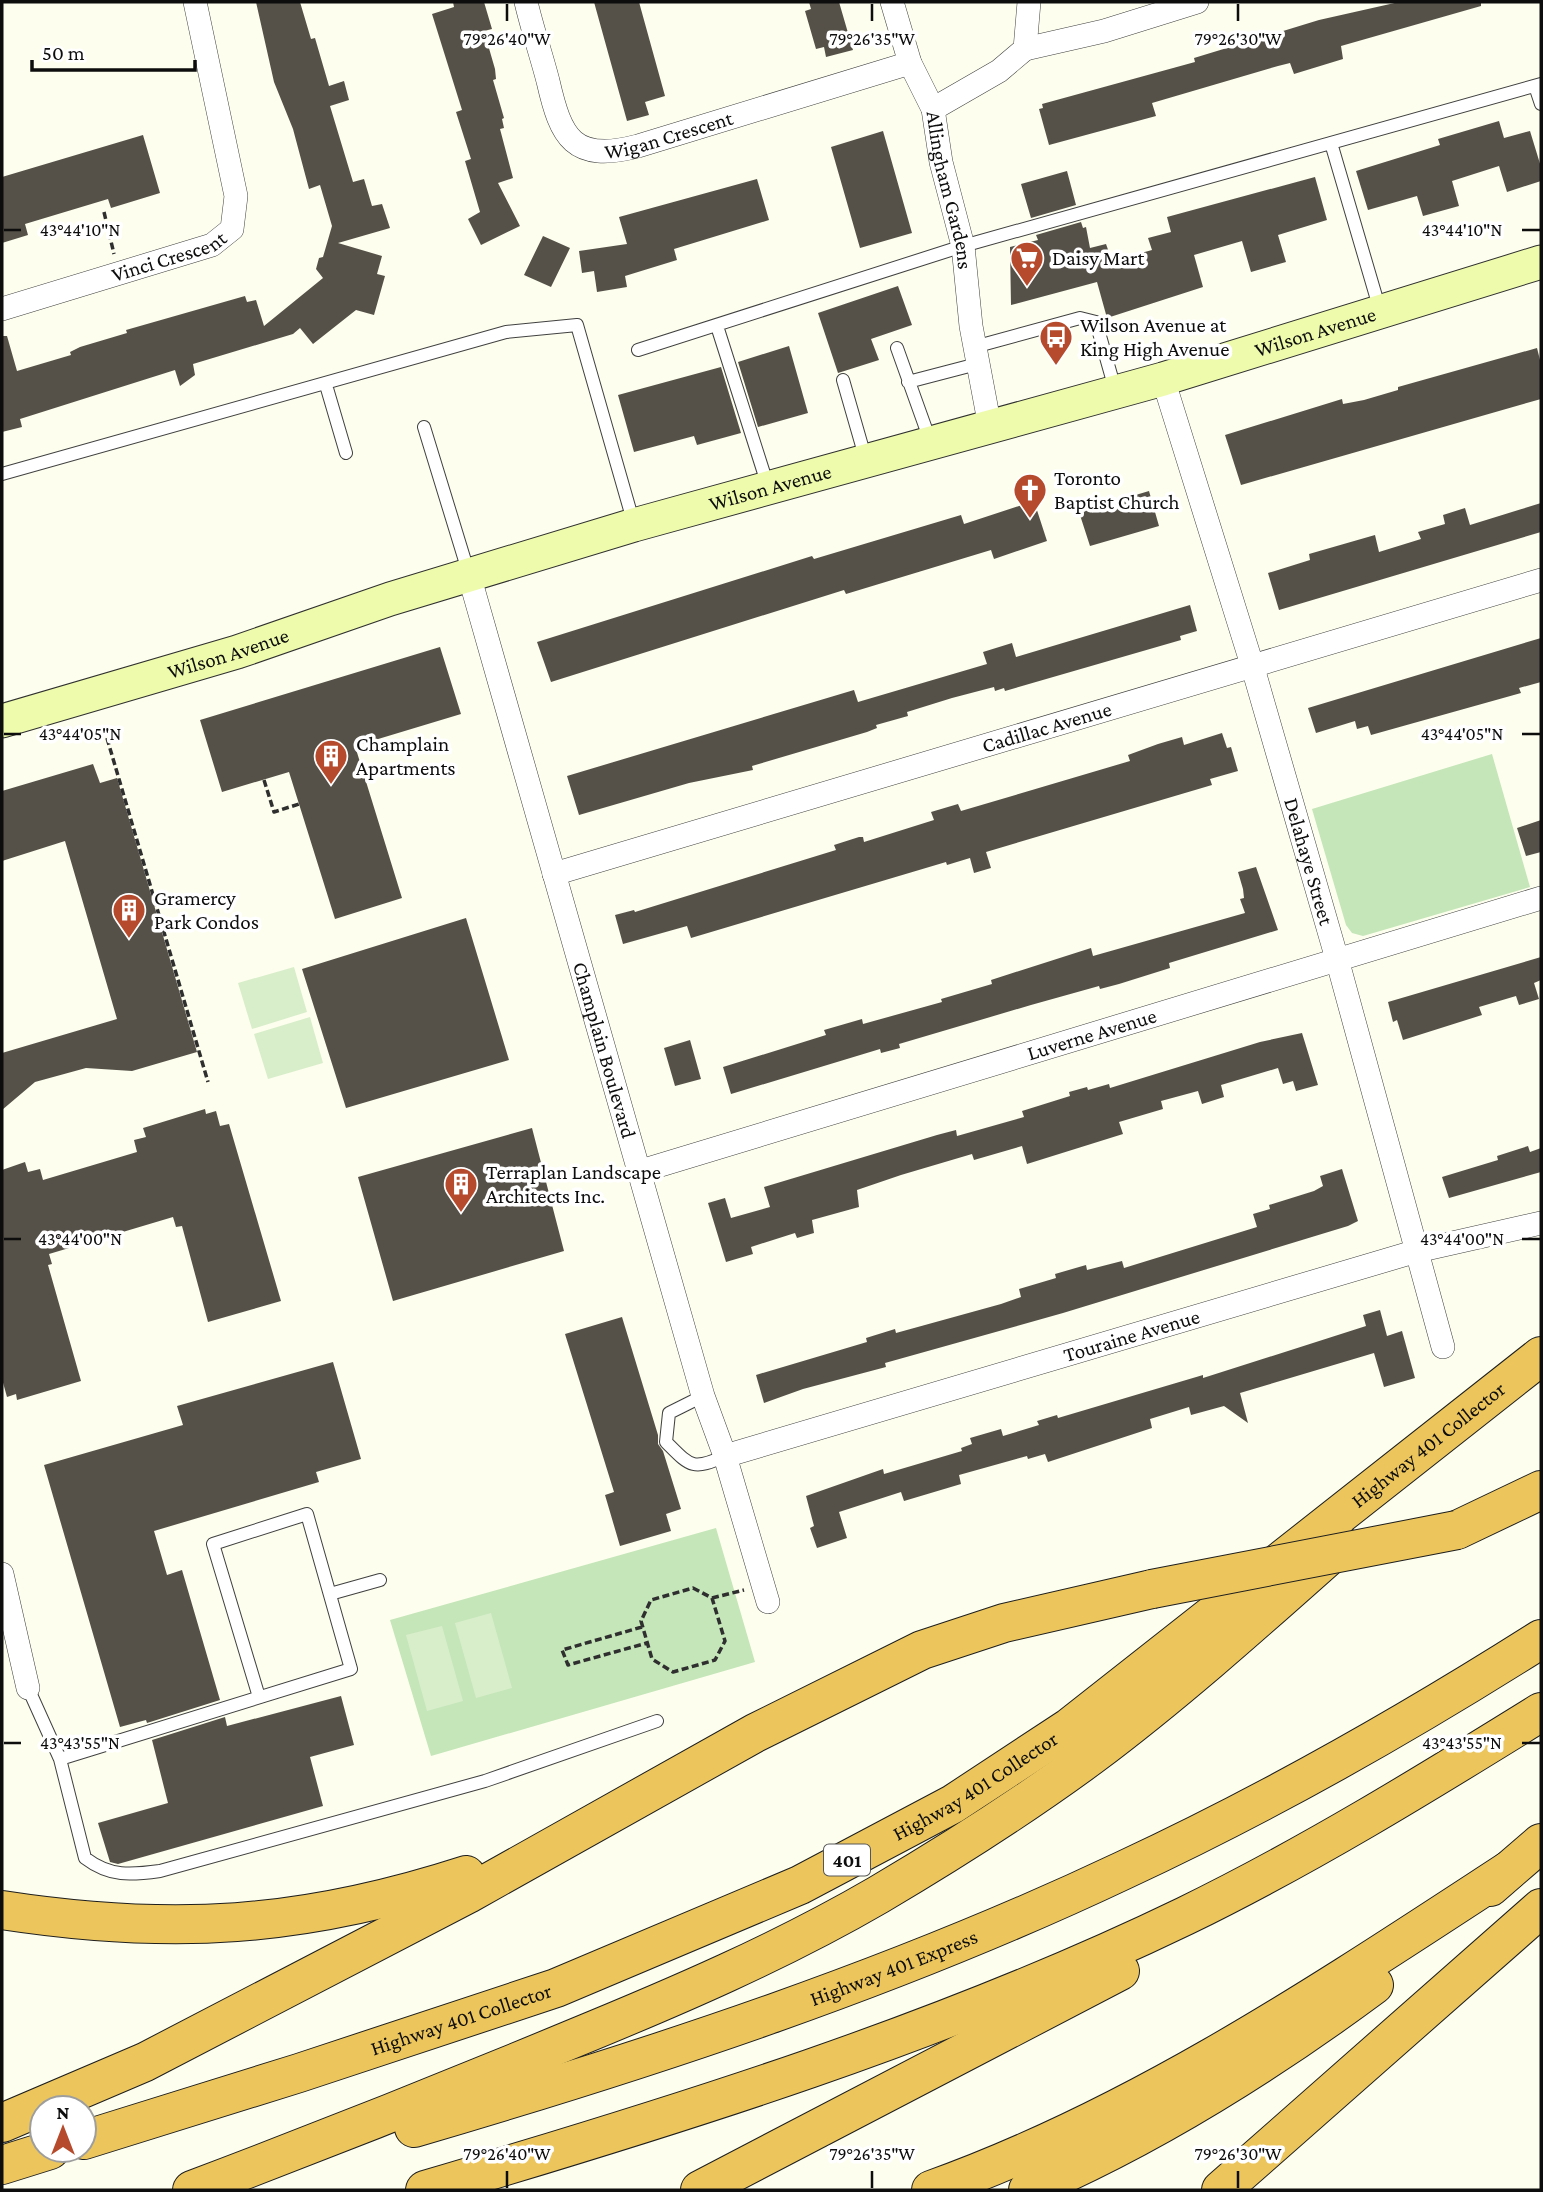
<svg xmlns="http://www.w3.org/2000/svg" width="1543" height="2192" font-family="'Crimson Pro',serif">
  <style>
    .green { fill: #c4e6b9 }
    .pitch { fill: #d8eeca }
    .building { fill: #555149 }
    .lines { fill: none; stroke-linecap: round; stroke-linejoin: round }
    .service-casing { stroke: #404040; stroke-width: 14 }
    .minor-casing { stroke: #404040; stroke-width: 24 }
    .secondary-casing { stroke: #2f2f2f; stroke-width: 35 }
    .motorway-casing { stroke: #1e1e1e; stroke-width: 40 }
    .path { stroke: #2f2f2f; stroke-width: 3.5; stroke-dasharray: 7 3.5; stroke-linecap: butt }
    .service { stroke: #fff; stroke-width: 12 }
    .minor { stroke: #fff; stroke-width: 23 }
    .secondary { stroke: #eefbac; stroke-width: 33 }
    .motorway { stroke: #ecc65d; stroke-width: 38 }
    .motorway-bridge-casing { stroke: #1e1e1e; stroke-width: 40; stroke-linecap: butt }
    .motorway-bridge { stroke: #ecc65d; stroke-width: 38 }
    .ticks { fill: none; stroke: #0d0d0d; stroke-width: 2.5 }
    .labels { text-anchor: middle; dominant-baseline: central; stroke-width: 7; stroke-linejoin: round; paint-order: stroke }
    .shield { fill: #fff; stroke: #565656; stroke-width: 2 }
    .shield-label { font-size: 19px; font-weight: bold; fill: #0d0d0d }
    .street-label { font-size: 21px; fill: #0d0d0d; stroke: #fff }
    .poi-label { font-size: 21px; fill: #0d0d0d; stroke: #fff; text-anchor: start }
    .ticks-label { font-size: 18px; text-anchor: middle; fill: #0d0d0d; stroke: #fff; stroke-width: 7; stroke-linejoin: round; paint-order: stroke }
  </style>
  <rect width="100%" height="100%" fill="#fdfeed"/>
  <!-- green -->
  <path class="green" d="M1492,754L1530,887L1363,936L1352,933L1346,925L1312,809Z
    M716,1528L755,1662L431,1756L390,1620Z"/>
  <!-- pitch -->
  <path class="pitch" d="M294,967L307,1012L252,1029L238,983Z
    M310,1017L323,1063L268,1079L254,1034Z
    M491,1613L512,1688L476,1698L455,1623Z
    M442,1626L463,1701L427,1711L406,1635Z"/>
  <!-- building -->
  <path class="building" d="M256,2H300L311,39L315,38L329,86L344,81L349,100L330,106L353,182L364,179L372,206L382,204L390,228L338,243L382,256L377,274L385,276L374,315L356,310L313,344L300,328L293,334L193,364L195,375L180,386L175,370L20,419L22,427L2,432V336H7L17,371L71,355L70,352L80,347L127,333L126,330L245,296L247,302L256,300L264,326L323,278L316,269L319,258L323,257L332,226L320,185L309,189L293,129L274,82Z
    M453,2H484L492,29L484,31L495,69L496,79L493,80L504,118L502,119L504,128L500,129L513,178L498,183L520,226L481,245L468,219L480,212L465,161L471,159L456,112L462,110L432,14L454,7Z
    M594,2H639L665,96L645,102L649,115L627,121Z
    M809,2H839L853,50L826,57L824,47L816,49L805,11L811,9Z
    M1399,2H1481V6L1341,46L1343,59L1294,74L1290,63L1278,66L1152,103L1156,116L1049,145L1039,109L1043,108L1042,104L1195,62L1194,58L1319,20Z
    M1499,121L1504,138L1530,131L1541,167V181L1507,192L1499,166L1452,181L1459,206L1423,216L1417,196L1368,210L1356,171L1440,145L1438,139Z
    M883,131L912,233L860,248L831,147Z
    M143,135L160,193L111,208L108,199L25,224L28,235L2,243V177Z
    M1067,171L1076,205L1031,218L1021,184Z
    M1315,177L1327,220L1278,235L1286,262L1251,272L1242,241L1194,255L1203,287L1107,318L1097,282L1011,305L1010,247L1038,240L1036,235L1081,222L1083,228L1086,227L1090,248L1106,244L1112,261L1152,250L1148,238L1171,232L1167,217Z
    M757,179L769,220L674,249L677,260L625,276L627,287L597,292L594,271L582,273L579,251L627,244L619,217Z
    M543,236L570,248L551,287L524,275Z
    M898,286L912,325L871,339L879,360L838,373L818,313Z
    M789,346L808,413L758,427L738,362Z
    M1537,348L1541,364V399L1241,485L1225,435L1342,399L1343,404L1364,400L1398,390V387Z
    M721,367L741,433L697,445L694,436L634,452L618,395Z
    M1149,491L1159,526L1090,546L1079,512Z
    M1034,501L1047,541L994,559L991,550L846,594L844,590L551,682L537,642L812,556L814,559L961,515L964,524Z
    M1541,503V532L1279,610L1268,573L1310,560L1309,554L1375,535L1379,552L1421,539L1418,532L1445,524L1443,515L1465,508L1470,525Z
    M1190,605L1197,631L1180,636L1181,640L1005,691L1004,688L995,691L994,687L952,698L907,712L908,716L876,725L877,728L867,732L752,766L753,770L689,783L579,815L567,776L854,690L858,702L987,664L983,652L1012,643L1016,657Z
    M1541,638V682L1519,688L1521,693L1371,735L1368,726L1357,729L1355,721L1316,733L1308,708Z
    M440,647L461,714L355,746L402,898L335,919L289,772L222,792L200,720Z
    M1222,733L1227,748L1231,747L1238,771L1210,779L1212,785L986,852L991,868L974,873L970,858L947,865L946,862L691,938L687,926L623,944L615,915L634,910L635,912L836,850L834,845L859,837H863L864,842L934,820L931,812L958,804L961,811L1130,761L1128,755L1158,744L1182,737L1184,745Z
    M93,764L100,783L117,778L197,1052L132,1071L86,1068L35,1082L2,1110V1053L117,1019L65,841L2,861V791Z
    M1541,820V852L1526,856L1517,828Z
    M1256,867L1278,930L1169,963L1170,968L1119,984L1100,989L1099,986L1031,1005L899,1044L900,1048L881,1053L880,1049L731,1094L723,1067L826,1035L824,1030L862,1019L863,1024L942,1002L941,999L992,984L991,980L1091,948L1093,956L1245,913L1240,899L1244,898L1243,889L1238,872Z
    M466,918L509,1060L346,1108L302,969Z
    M1541,957V980L1534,983L1539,999L1519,1005L1516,996L1479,1007L1482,1015L1403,1040L1397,1020L1393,1022L1388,1002Z
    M1302,1033L1318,1085L1296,1091L1293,1081L1283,1084L1278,1068L1221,1085L1224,1097L1202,1104L1198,1091L1161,1101L1163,1109L1119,1122L1123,1134L1027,1164L1022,1146L974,1160L972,1154L901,1175L857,1190L859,1207L812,1220L814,1233L797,1238L795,1233L751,1247L753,1254L726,1262L708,1203L725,1198L731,1218L770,1207L764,1187L937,1135L956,1130L957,1136L1024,1117L1022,1111L1070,1096L1069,1092L1087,1087L1088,1090L1109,1084L1110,1088L1260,1042Z
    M690,1040L701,1079L675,1086L664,1048Z
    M205,1109L206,1114L216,1111L220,1126L229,1124L281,1301L208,1322L182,1226L176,1227L173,1217L49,1254L52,1264L48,1265L81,1381L17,1400L16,1394L7,1397L2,1379V1170L25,1162L28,1172L40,1169L43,1180L137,1152L134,1140L146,1137L143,1128Z
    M532,1128L564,1251L393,1301L358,1177Z
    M1528,1146L1530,1152L1541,1148V1172L1449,1198L1442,1177L1498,1160L1497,1156Z
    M1342,1169L1358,1221L1348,1226L1063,1313L885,1363L886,1367L803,1389L764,1403L756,1375L867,1342L866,1338L895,1329L896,1333L1001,1304L1021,1297L1019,1289L1056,1278L1055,1274L1086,1265L1087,1270L1122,1261L1124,1268L1257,1227L1253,1214L1270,1209L1269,1205L1314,1191L1323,1186L1320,1176Z
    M1380,1310L1387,1336L1402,1331L1415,1378L1384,1387L1374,1353L1240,1393L1248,1423L1224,1406L1191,1415L1189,1407L1150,1419L1152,1428L1048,1462L1045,1454L1028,1459L1027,1456L959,1475L961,1484L904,1501L901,1492L839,1512L847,1538L817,1548L810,1528L814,1526L806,1496L883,1469L884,1474L962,1451L961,1448L972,1444L970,1438L1001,1429L1003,1436L1039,1425L1037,1421L1057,1415L1058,1418L1203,1375V1378L1366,1326L1363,1315Z
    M622,1317L658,1435V1444L663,1451L681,1509L666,1514L671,1531L620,1546L605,1495L614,1492L565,1334Z
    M333,1362L361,1459L316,1472L319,1482L154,1531L167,1575L182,1570L220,1700L147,1723L146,1720L120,1727L44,1465L183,1425L177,1406Z
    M341,1696L354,1745L310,1757L323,1806L118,1864L110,1862L98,1823L168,1803L152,1740L225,1717L227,1726Z"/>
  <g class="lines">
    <defs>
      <path id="service" d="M1535,86L1541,104
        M1331,143L1380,310
        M717,326L768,486
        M974,347L1080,318L1096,322L1115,389
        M897,348L931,443
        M638,350L963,246L1541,84
        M843,380L866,460
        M908,382L977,364
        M326,385L346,453
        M424,427L469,574
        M2,474L506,332L577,325L634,524
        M703,1396L669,1413L666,1442C690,1466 692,1471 725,1456
        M330,1594L380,1580
        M28,1688L60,1759L85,1858C110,1877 131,1875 160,1871L485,1781L657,1721
        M60,1759L351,1669L307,1514L213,1544L259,1697"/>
      <g id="minor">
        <path id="s1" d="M526,2C532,28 541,54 548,81C561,138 573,163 638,146L910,63"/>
        <path id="s2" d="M892,2L910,63L933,109L941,162L963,246L971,326L990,427"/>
        <path d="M1025,49L1104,31L1197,2"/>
        <path d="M933,109L999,71L1025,49L1029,2"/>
        <path id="s3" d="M2,309L212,245L232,229L236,196L195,2"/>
        <path id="s4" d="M1163,379L1253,668L1337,959L1443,1347"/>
        <path id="s5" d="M469,575L703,1396L725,1456L768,1602"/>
        <path id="s6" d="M554,874L1541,580"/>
        <path id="s7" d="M641,1171L1541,898"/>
        <path id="s8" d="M725,1456L1417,1251L1541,1223"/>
        <path d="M2,1574L28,1688"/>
      </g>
      <g id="secondary">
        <path id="s9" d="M2,721L237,652L390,599L634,525L1163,379L1541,262"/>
      </g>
      <g id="motorway">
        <path d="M1457,1530L1541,1490"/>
        <path d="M1490,1887L1541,1843"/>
        <path d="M2,1910C172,1936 302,1928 466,1875"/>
        <path d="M2,2123L145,2062L468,1894L755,1733L922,1650L1004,1623L1152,1589"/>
        <path id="s10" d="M414,2128C656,2057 896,1978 1124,1870C1268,1803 1407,1724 1541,1639"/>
        <path id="s11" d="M84,2140L299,2073L556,1988L800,1885L953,1804L1070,1727L1541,1356"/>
        <path d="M2,2165L50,2150"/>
        <path d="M192,2190C319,2142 445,2092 570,2040C675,1997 780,1952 878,1895C951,1852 1023,1806 1091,1756C1178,1691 1260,1617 1341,1545"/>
        <path d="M425,2190C682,2114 943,2033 1185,1916C1308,1856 1425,1784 1541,1712"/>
        <path d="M700,2190L1120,1971"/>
        <path d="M931,2190C1138,2116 1324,1991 1508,1871"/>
        <path d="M1028,2190C1151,2137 1266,2065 1374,1985"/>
        <path d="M1221,2190L1541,1908"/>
      </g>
    </defs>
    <!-- service casing -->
    <use href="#service" class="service-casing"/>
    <!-- minor casing -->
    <use href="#minor" class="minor-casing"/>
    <!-- secondary casing -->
    <use href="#secondary" class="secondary-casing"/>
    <!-- motorway casing -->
    <use href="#motorway" class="motorway-casing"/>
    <!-- path -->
    <path class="path" d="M104,212L114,254
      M104,728L208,1082
      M264,780L274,812L299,804
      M693,1588L712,1598L725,1641L715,1660L673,1672L652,1659L641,1621L651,1600Z
      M712,1598L744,1590
      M642,1627L562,1650L568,1665L647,1643"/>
    <!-- service -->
    <use href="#service" class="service"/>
    <!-- minor -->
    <use href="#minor" class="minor"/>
    <!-- secondary -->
    <use href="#secondary" class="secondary"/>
    <!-- motorway -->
    <use href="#motorway" class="motorway"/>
    <defs>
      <path id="motorway-bridge" d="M1152,1589L1457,1530"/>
    </defs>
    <!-- motorway-bridge casing -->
    <use href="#motorway-bridge" class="motorway-bridge-casing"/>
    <!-- motorway-bridge -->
    <use href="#motorway-bridge" class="motorway-bridge"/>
  </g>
  <!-- ticks -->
  <path class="ticks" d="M507,4V21M872,4V21M1238,4V21M4,230H21M1522,230H1540M4,734H21M1522,734H1540M4,1239H21M1522,1239H1540M4,1743H21M1522,1743H1540M507,2171V2188M872,2171V2188M1238,2171V2188"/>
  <!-- icons -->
  <defs>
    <symbol id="supermarket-pin" viewBox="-11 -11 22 30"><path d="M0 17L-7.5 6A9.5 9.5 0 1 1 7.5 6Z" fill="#b54b2c" stroke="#fff"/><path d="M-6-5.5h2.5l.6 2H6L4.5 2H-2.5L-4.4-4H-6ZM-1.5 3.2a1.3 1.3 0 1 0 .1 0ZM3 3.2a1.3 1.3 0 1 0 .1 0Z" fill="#fff"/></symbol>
    <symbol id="bus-pin" viewBox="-11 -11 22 30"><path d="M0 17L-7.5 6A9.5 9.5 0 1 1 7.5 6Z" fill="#b54b2c" stroke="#fff"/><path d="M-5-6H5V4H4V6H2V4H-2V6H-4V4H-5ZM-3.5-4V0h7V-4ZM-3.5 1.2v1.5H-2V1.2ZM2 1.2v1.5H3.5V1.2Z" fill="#fff"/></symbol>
    <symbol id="church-pin" viewBox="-11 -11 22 30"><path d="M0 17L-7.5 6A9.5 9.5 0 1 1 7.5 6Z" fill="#b54b2c" stroke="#fff"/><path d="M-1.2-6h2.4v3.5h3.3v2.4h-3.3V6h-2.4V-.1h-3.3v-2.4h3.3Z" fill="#fff"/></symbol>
    <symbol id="building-pin" viewBox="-11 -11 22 30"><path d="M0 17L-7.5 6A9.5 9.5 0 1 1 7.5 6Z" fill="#b54b2c" stroke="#fff"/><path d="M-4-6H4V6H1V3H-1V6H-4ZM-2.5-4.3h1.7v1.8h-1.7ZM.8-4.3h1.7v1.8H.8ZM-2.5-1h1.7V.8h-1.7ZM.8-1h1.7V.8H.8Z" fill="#fff"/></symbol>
  </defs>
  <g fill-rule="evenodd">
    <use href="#supermarket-pin" x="1008" y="239" width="38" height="52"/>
    <use href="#bus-pin" x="1037" y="318" width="38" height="52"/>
    <use href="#church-pin" x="1011" y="471" width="38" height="52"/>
    <use href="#building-pin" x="312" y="737" width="38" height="52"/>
    <use href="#building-pin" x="110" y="891" width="38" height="52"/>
    <use href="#building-pin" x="442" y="1165" width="38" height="52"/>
  </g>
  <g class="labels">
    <!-- shield labels -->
    <rect class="shield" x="824" y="1844.5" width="46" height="31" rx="5"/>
    <g class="shield-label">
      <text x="847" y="1860">401</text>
    </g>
    <!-- street labels -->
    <g class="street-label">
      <text stroke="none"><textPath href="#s1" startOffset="248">Wigan Crescent</textPath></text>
      <text stroke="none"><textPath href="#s2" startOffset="198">Allingham Gardens</textPath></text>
      <text stroke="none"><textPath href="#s3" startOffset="175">Vinci Crescent</textPath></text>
      <text stroke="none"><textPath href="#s9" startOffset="1370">Wilson Avenue</textPath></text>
      <text stroke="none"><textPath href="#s9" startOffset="803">Wilson Avenue</textPath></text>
      <text stroke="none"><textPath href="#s9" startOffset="236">Wilson Avenue</textPath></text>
      <text stroke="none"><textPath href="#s6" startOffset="514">Cadillac Avenue</textPath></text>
      <text stroke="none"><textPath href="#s4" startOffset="504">Delahaye Street</textPath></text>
      <text stroke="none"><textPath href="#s7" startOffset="471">Luverne Avenue</textPath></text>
      <text stroke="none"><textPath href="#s5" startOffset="494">Champlain Boulevard</textPath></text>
      <text stroke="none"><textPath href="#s8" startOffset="424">Touraine Avenue</textPath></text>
      <text stroke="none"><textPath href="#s11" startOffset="1530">Highway 401 Collector</textPath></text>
      <text stroke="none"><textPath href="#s11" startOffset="962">Highway 401 Collector</textPath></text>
      <text stroke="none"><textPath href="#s10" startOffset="506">Highway 401 Express</textPath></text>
      <text stroke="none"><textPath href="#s11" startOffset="396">Highway 401 Collector</textPath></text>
    </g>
    <!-- poi labels -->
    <g class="poi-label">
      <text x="1052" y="258">Daisy Mart</text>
      <text x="1080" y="325">Wilson Avenue at<tspan x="1080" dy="24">King High Avenue</tspan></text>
      <text x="1054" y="478">Toronto<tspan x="1054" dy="24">Baptist Church</tspan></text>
      <text x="356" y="744">Champlain<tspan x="356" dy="24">Apartments</tspan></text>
      <text x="154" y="898">Gramercy<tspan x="154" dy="24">Park Condos</tspan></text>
      <text x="486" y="1172">Terraplan Landscape<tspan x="486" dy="24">Architects Inc.</tspan></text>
    </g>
  </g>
  <g class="ticks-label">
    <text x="507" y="45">79°26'40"W</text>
    <text x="872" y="45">79°26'35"W</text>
    <text x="1238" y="45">79°26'30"W</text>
    <text x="80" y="236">43°44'10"N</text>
    <text x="1462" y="236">43°44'10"N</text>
    <text x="80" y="740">43°44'05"N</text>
    <text x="1462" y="740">43°44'05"N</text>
    <text x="80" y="1245">43°44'00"N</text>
    <text x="1462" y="1245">43°44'00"N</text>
    <text x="80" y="1749">43°43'55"N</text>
    <text x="1462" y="1749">43°43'55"N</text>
    <text x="507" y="2160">79°26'40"W</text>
    <text x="872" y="2160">79°26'35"W</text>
    <text x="1238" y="2160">79°26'30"W</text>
  </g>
  <!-- border -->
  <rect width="1543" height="2192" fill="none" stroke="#0d0d0d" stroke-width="7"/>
  <!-- north arrow -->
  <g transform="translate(63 2129)"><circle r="33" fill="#ffffff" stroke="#9e9e9e" stroke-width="2"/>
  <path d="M0-5L12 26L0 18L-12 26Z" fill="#b54b2c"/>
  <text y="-10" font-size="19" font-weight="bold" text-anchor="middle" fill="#0d0d0d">N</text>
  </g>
  <!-- scale -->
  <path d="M32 60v10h163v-10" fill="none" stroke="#0d0d0d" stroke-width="3.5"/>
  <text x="42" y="60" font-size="21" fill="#0d0d0d" stroke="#ffffff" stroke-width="5" paint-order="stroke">50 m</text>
</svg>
